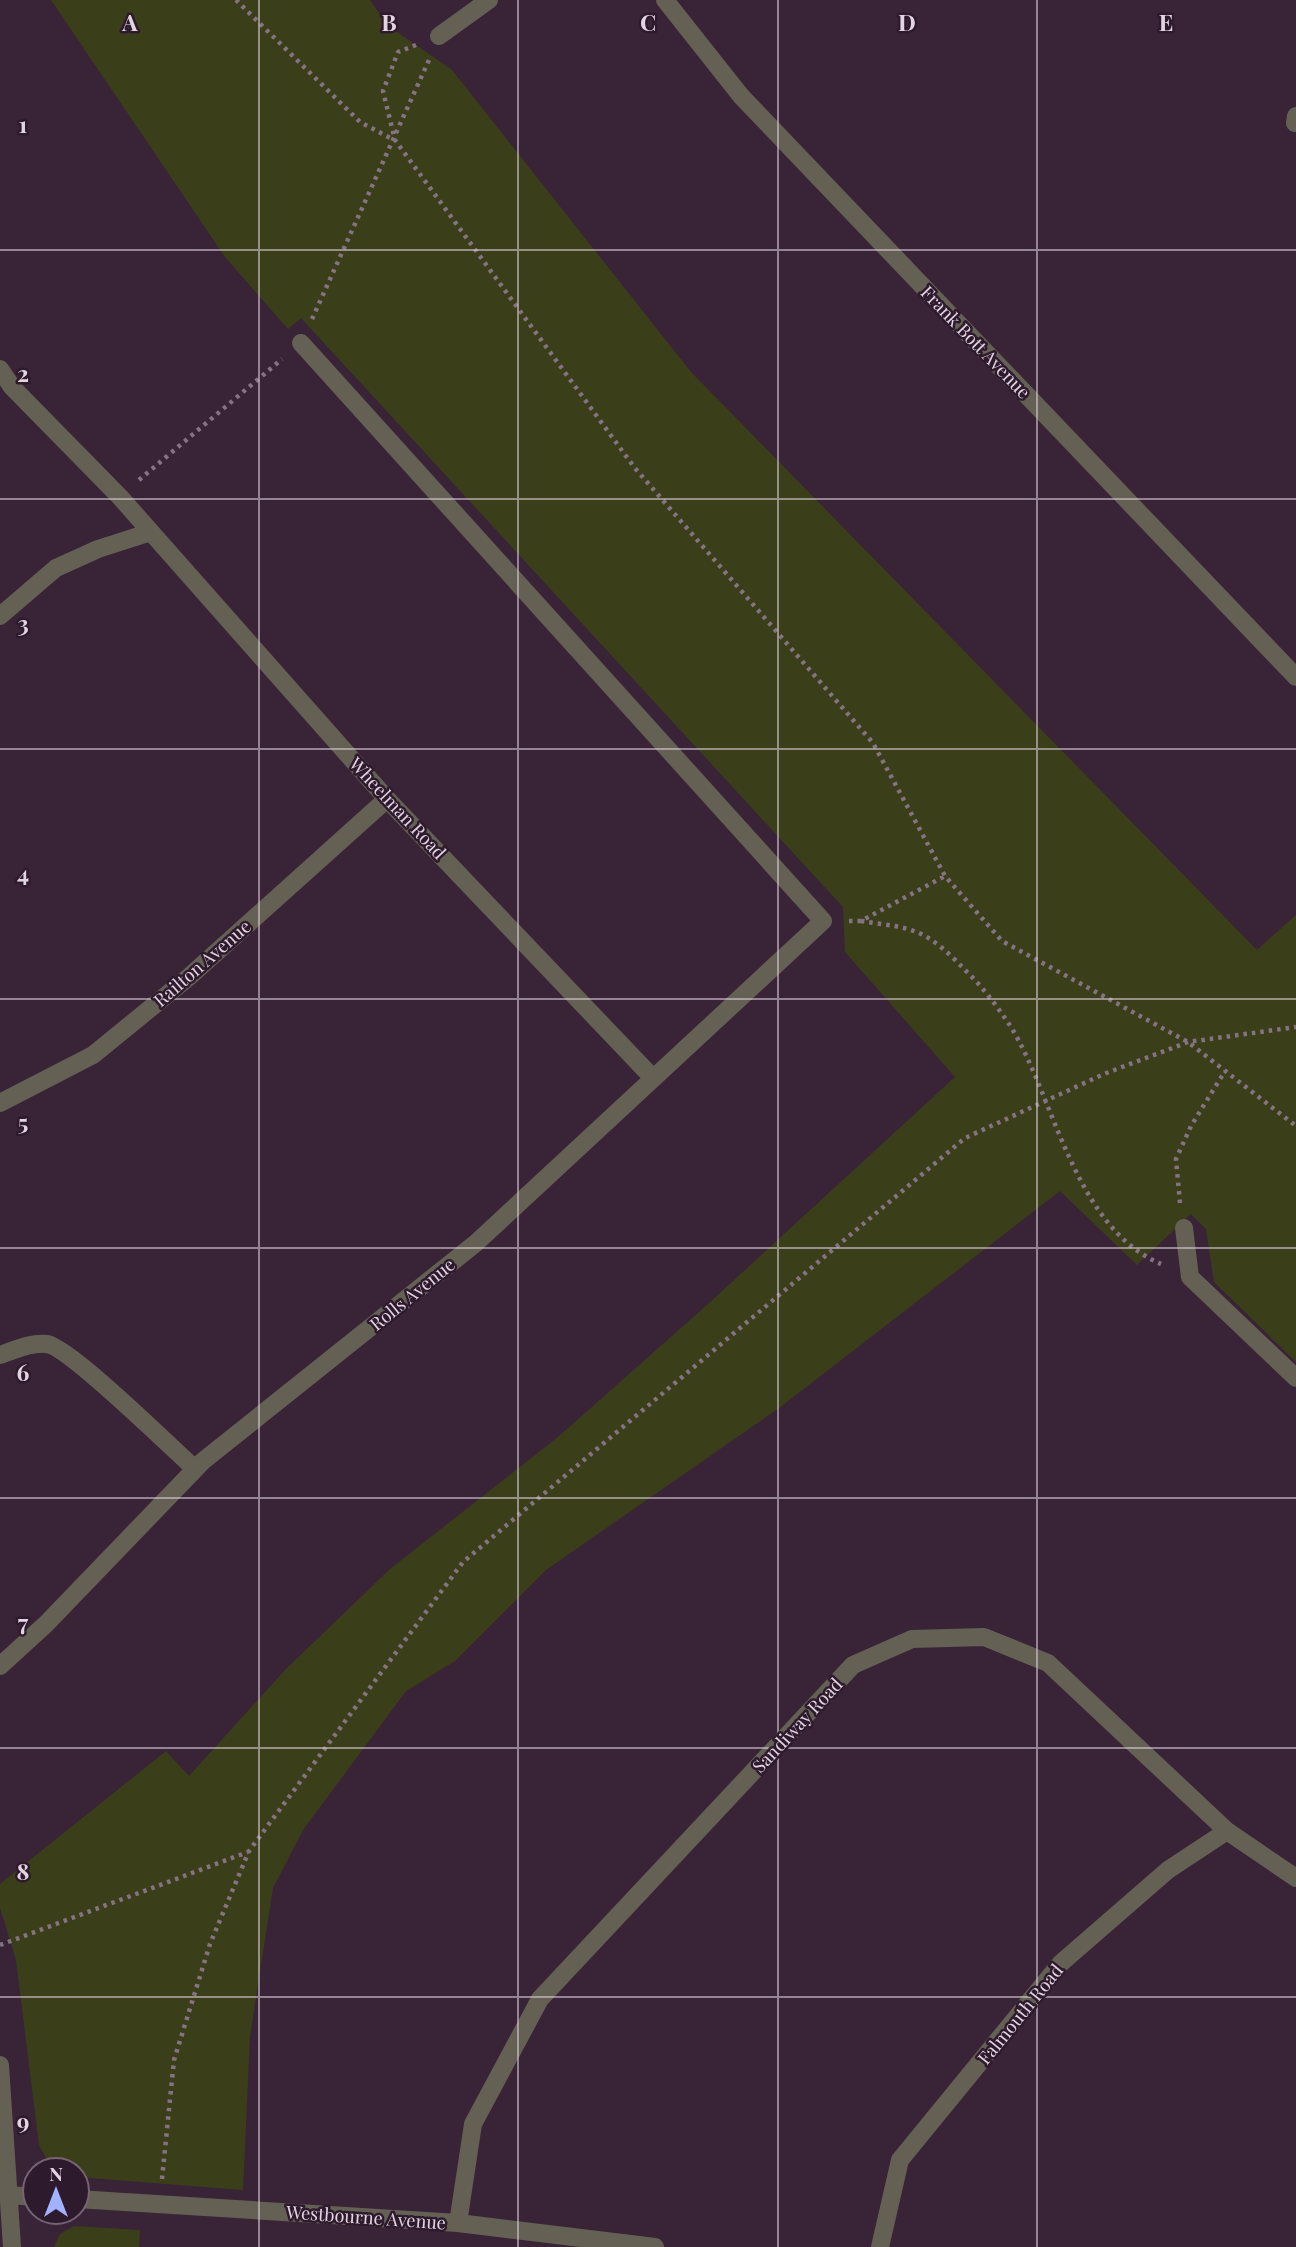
<svg xmlns="http://www.w3.org/2000/svg" width="1296" height="2247" font-family="'Playfair Display',serif">
  <style>
    .green { fill: #3a3f1a }
    .lines { fill: none; stroke-linecap: round; stroke-linejoin: round }
    .path { stroke: #857383; stroke-width: 4.5; stroke-dasharray: 3.5 5; stroke-linecap: butt }
    .minor { stroke: #656054; stroke-width: 18 }
    .grid { fill: none; stroke: #e2d4e0; stroke-width: 2; stroke-opacity: 0.55 }
    .labels { text-anchor: middle; dominant-baseline: central; stroke-width: 5; stroke-linejoin: round; paint-order: stroke }
    .street-label { font-size: 18px; fill: #e2d4e0; stroke: #2e1a2d }
    .grid-label { font-size: 23px; text-anchor: middle; font-weight: bold; fill: #e2d4e0; stroke: #2e1a2d; stroke-width: 5; stroke-linejoin: round; paint-order: stroke }
  </style>
  <rect width="100%" height="100%" fill="#392437"/>
  <!-- green -->
  <path class="green" d="M51,0H370L387,25L452,70L691,372L1257,950L1296,915V1362L1214,1282L1206,1229L1191,1214L1137,1265L1060,1191L779,1408L546,1570L455,1661L406,1691L303,1830L273,1888L250,2036L243,2190L77,2177V2170L52,2169L39,2145L16,1960L0,1908V1884L166,1751L189,1776L286,1669L390,1569L558,1437L708,1304L955,1077L845,952L843,907L301,318L288,329L225,257Z
    M74,2226L140,2230L139,2247H54L60,2234Z"/>
  <g class="lines">
    <!-- path -->
    <path class="path" d="M236,0L360,122L394,140
      M416,45L398,52L383,91L395,140L634,467L873,743L945,876L1002,941L1188,1042L1296,1126
      M312,319L429,60
      M139,480L282,359
      M849,921H861L945,876
      M861,921C878,924 897,925 914,931C932,937 951,955 964,969C982,986 997,1006 1011,1027C1055,1099 1074,1227 1161,1264
      M1180,1203L1176,1159L1191,1126L1225,1071
      M0,1945L248,1852
      M162,2179L174,2060L210,1944L249,1851L463,1562L965,1138L1104,1074L1188,1042L1296,1027"/>
    <!-- minor -->
    <path class="minor" d="M665,0L741,96L1296,677
      M439,36L489,0
      M1295,123L1296,116
      M0,369L12,387L120,497L387,799L652,1077
      M0,616L56,568L98,549L151,532
      M0,1103L93,1055L190,976L387,799
      M1184,1228L1190,1277L1296,1378
      M0,1355C15,1350 32,1342 47,1344C69,1347 172,1448 195,1469
      M0,1666L46,1624L203,1461L476,1243L823,921L301,343
      M0,2065L12,2247
      M10,2195L35,2197
      M77,2199L458,2223L655,2247
      M458,2223L473,2124L540,1999L853,1665L912,1639L984,1637L1048,1663L1227,1831L1296,1878
      M880,2247L900,2160L1061,1963L1168,1870L1227,1831"/>
  </g>
  <!-- grid -->
  <path class="grid" d="M259,0V2247M518,0V2247M778,0V2247M1037,0V2247M0,250H1296M0,499H1296M0,749H1296M0,999H1296M0,1248H1296M0,1498H1296M0,1748H1296M0,1997H1296"/>
  <g class="labels">
    <!-- street labels -->
    <g class="street-label">
      <text transform="translate(976 342) rotate(46)">Frank Bott Avenue</text>
      <text transform="translate(398 808) rotate(47)">Wheelman Road</text>
      <text transform="translate(202 963) rotate(-41)">Railton Avenue</text>
      <text transform="translate(412 1294) rotate(-39)">Rolls Avenue</text>
      <text transform="translate(797 1725) rotate(-47)">Sandiway Road</text>
      <text transform="translate(1020 2014) rotate(-51)">Falmouth Road</text>
      <text transform="translate(366 2217) rotate(4)">Westbourne Avenue</text>
    </g>
  </g>
  <g class="grid-label">
    <text x="130" y="31">A</text>
    <text x="389" y="31">B</text>
    <text x="648" y="31">C</text>
    <text x="907" y="31">D</text>
    <text x="1166" y="31">E</text>
    <text x="23" y="133">1</text>
    <text x="23" y="382">2</text>
    <text x="23" y="632">3</text>
    <text x="23" y="882">4</text>
    <text x="23" y="1131">5</text>
    <text x="23" y="1381">6</text>
    <text x="23" y="1631">7</text>
    <text x="23" y="1880">8</text>
    <text x="23" y="2130">9</text>
  </g>
  <!-- north arrow -->
  <g transform="translate(56 2191)"><circle r="33" fill="#2e1a2d" stroke="#766475" stroke-width="2"/>
  <path d="M0-5L12 26L0 18L-12 26Z" fill="#a2b2fd"/>
  <text y="-10" font-size="19" font-weight="bold" text-anchor="middle" fill="#e2d4e0">N</text>
  </g>
</svg>
